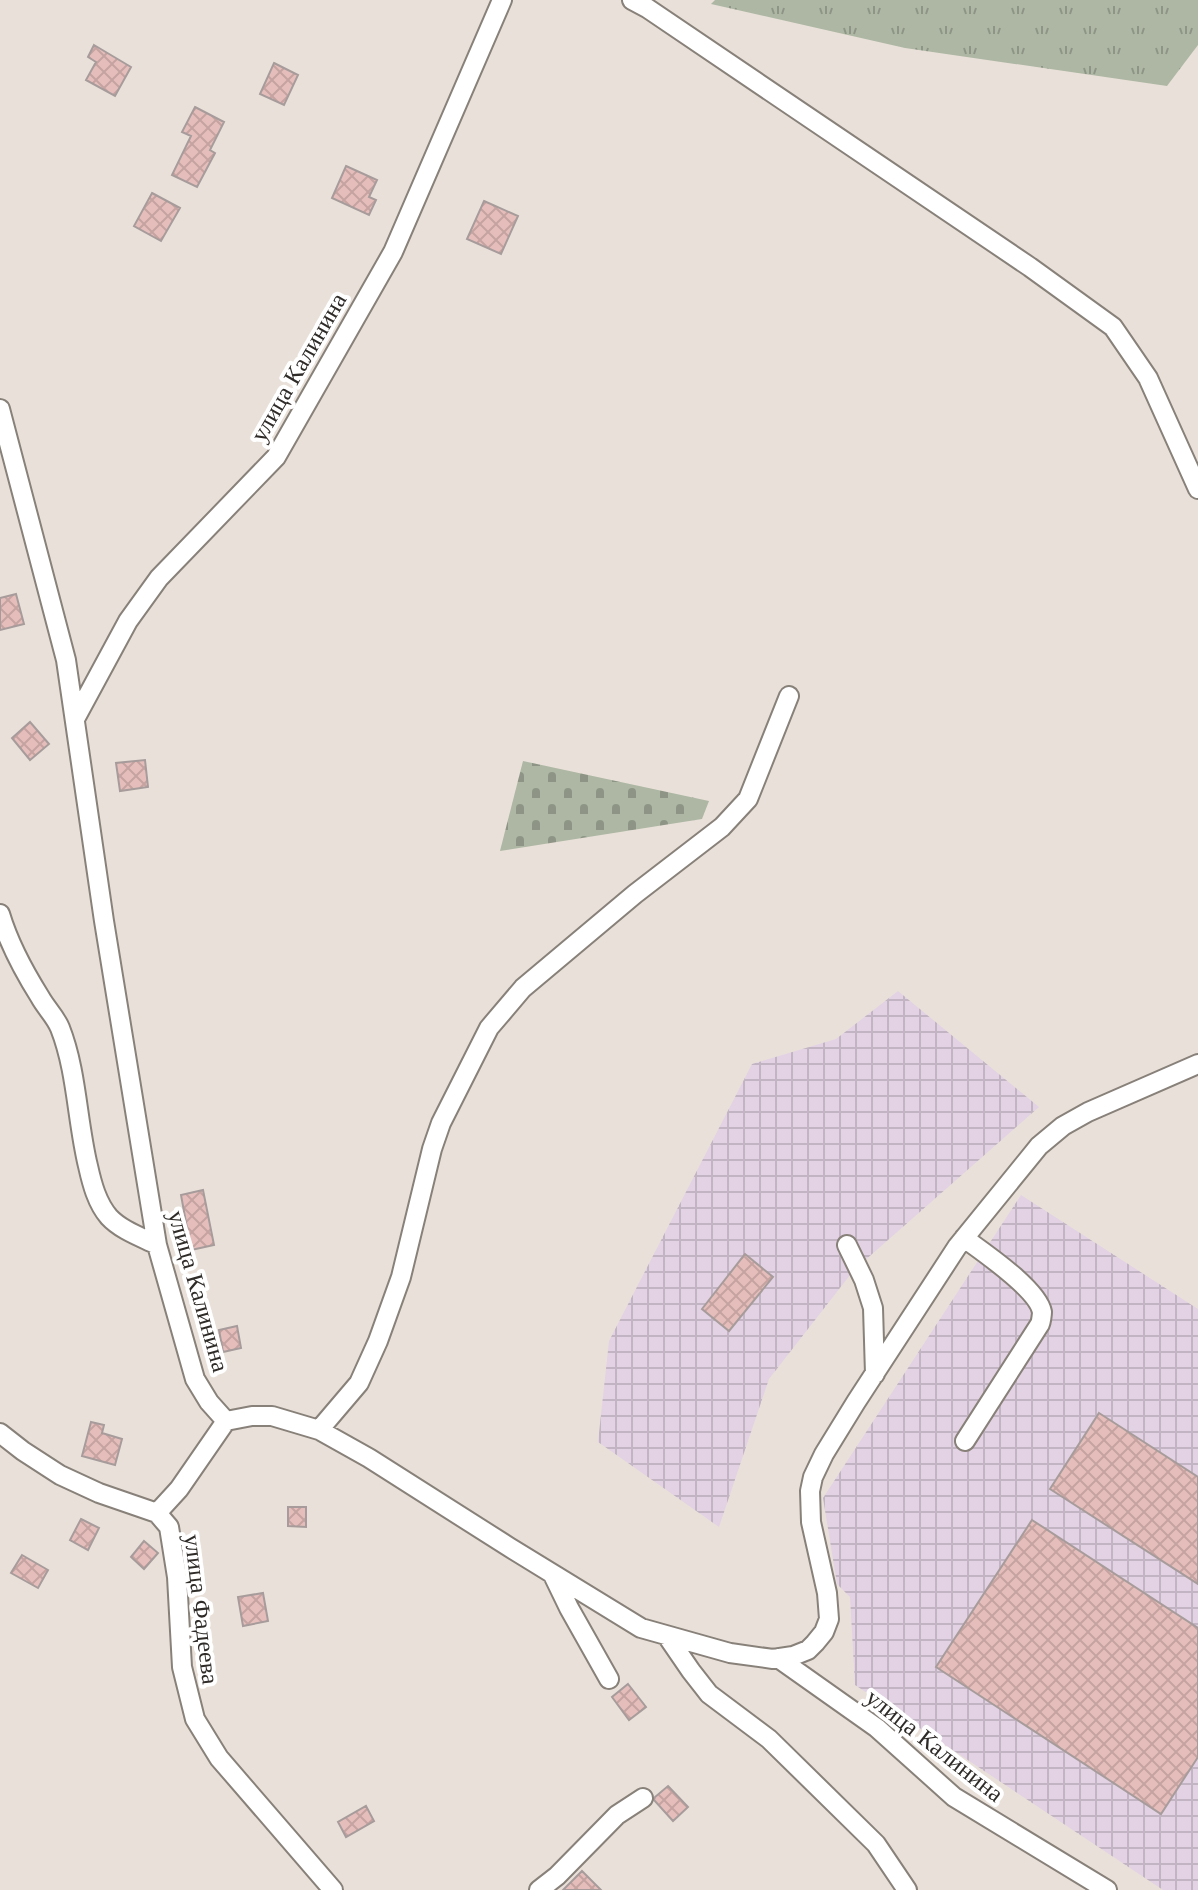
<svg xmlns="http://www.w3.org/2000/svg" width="1198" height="1890" font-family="'Libre Baskerville',serif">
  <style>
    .industrial { fill: url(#industrial-grid) }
    .grass { fill: url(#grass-tufts) }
    .cemetery { fill: url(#cemetery-stones) }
    .building { fill: url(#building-cross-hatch); stroke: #a79c9b; stroke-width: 2 }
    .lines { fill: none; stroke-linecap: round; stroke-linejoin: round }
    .minor-casing { stroke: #88817a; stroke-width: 22 }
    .minor { stroke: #fff; stroke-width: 18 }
    .labels { text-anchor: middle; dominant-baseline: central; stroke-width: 8; stroke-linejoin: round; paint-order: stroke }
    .street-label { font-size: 24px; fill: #2e2b28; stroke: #fff }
  </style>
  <defs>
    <pattern id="industrial-grid" width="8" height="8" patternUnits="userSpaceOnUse" patternTransform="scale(2)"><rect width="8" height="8" fill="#e3d2e4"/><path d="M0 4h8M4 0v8" fill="none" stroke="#c3b4c4"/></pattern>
    <pattern id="grass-tufts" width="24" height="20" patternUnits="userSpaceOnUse" patternTransform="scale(2)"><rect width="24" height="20" fill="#aeb7a4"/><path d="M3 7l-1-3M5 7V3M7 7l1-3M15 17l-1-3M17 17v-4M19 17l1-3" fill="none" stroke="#8e9586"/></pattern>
    <pattern id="cemetery-stones" width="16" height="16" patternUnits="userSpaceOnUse" patternTransform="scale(2)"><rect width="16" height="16" fill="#aeb7a4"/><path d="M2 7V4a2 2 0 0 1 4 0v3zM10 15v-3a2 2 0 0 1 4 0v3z" fill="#8e9586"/></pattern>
    <pattern id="building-cross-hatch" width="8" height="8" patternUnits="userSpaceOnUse" patternTransform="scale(2)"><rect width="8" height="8" fill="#e5bebb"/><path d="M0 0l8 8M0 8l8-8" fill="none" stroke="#c5a3a1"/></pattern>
  </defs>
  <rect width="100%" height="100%" fill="#e9e1d9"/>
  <!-- industrial -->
  <path class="industrial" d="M898,991L1039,1107L854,1270L769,1379L719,1527L598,1442L609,1341L752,1064L836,1039Z
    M1021,1195L1198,1309V1890H1163L855,1685L850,1597L837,1584L823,1498Z"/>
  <!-- grass -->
  <path class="grass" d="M715,0H1198V45L1167,86L905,48L711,4Z"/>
  <!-- cemetery -->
  <path class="cemetery" d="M523,761L709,801L702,819L500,851Z"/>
  <!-- building -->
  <path class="building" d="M94,45L131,67L115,96L86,80L96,62L88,57Z
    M274,63L298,75L284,105L260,94Z
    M195,107L224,122L210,150L215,153L197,187L172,175L191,136L182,132Z
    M346,166L377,180L369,197L376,200L369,215L332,198Z
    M152,193L180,208L161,241L134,226Z
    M484,201L518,216L501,254L467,239Z
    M16,594L24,624L0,630V598Z
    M30,722L49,744L30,760L12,738Z
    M145,760L148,787L120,791L116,763Z
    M203,1190L214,1245L191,1250L181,1195Z
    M745,1254L773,1277L729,1331L702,1309Z
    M237,1326L241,1348L223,1352L219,1330Z
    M1099,1413L1198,1477V1584L1050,1489Z
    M91,1422L104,1425L102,1433L122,1439L115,1465L82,1456Z
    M288,1507H306V1527L288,1526Z
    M81,1519L99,1528L88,1550L70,1540Z
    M1032,1520L1198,1628V1757L1161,1814L936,1667Z
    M144,1541L158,1553L144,1569L131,1557Z
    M22,1555L48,1570L38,1588L11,1573Z
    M263,1593L268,1621L243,1626L238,1597Z
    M628,1684L646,1707L629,1720L612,1697Z
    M668,1786L688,1807L673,1821L654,1800L655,1797Z
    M366,1806L374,1821L346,1837L338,1822Z
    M582,1871L601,1890H563Z"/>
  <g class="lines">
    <defs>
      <path id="minor" d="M632,0L647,8L1030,267L1113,327L1148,378L1198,489
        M0,409L66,660L104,921L157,1245L195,1379L209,1402L226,1421
        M75,719L128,621L159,578L276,457L393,252L502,0
        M0,914C9,944 23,970 40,997C46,1008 55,1016 60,1028C77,1071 77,1121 88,1166C92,1184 97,1203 109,1217C121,1230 141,1237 157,1245
        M964,1238C983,1252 1038,1289 1042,1312C1042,1314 1041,1322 1040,1324L965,1441
        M847,1245L864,1280L873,1308L875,1374
        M226,1421L252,1416H272L319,1430L369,1458L509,1547L641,1628L730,1653L773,1659L793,1656L808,1650L815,1643L824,1632L829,1619L827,1593L811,1522L810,1491L813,1477L824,1454L856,1402L957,1247L1039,1146L1063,1126L1088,1112L1198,1064
        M319,1430L359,1383L378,1341L401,1277L432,1149L441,1123L489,1028L523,988L635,894L722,827L748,799L789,696
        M0,1433L23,1451L60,1475L99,1493L157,1513L169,1527L177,1577L182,1667L195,1719L219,1758L333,1890
        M157,1513L179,1489L226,1421
        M553,1575L569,1608L609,1679
        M667,1636L691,1671L709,1694L769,1739L876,1844L907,1890
        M778,1658L877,1728L954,1797L1107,1890
        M539,1890L557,1876L617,1815L643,1798"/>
    </defs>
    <!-- minor casing -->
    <use href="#minor" class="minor-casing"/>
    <!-- minor -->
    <use href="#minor" class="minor"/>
  </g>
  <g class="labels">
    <!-- street labels -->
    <g class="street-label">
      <text transform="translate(298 367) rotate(-60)">улица Калинина</text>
      <text transform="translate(199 1291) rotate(74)">улица Калинина</text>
      <text transform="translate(202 1609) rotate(83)">улица Фадеева</text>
      <text transform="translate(935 1745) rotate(38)">улица Калинина</text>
    </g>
  </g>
</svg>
